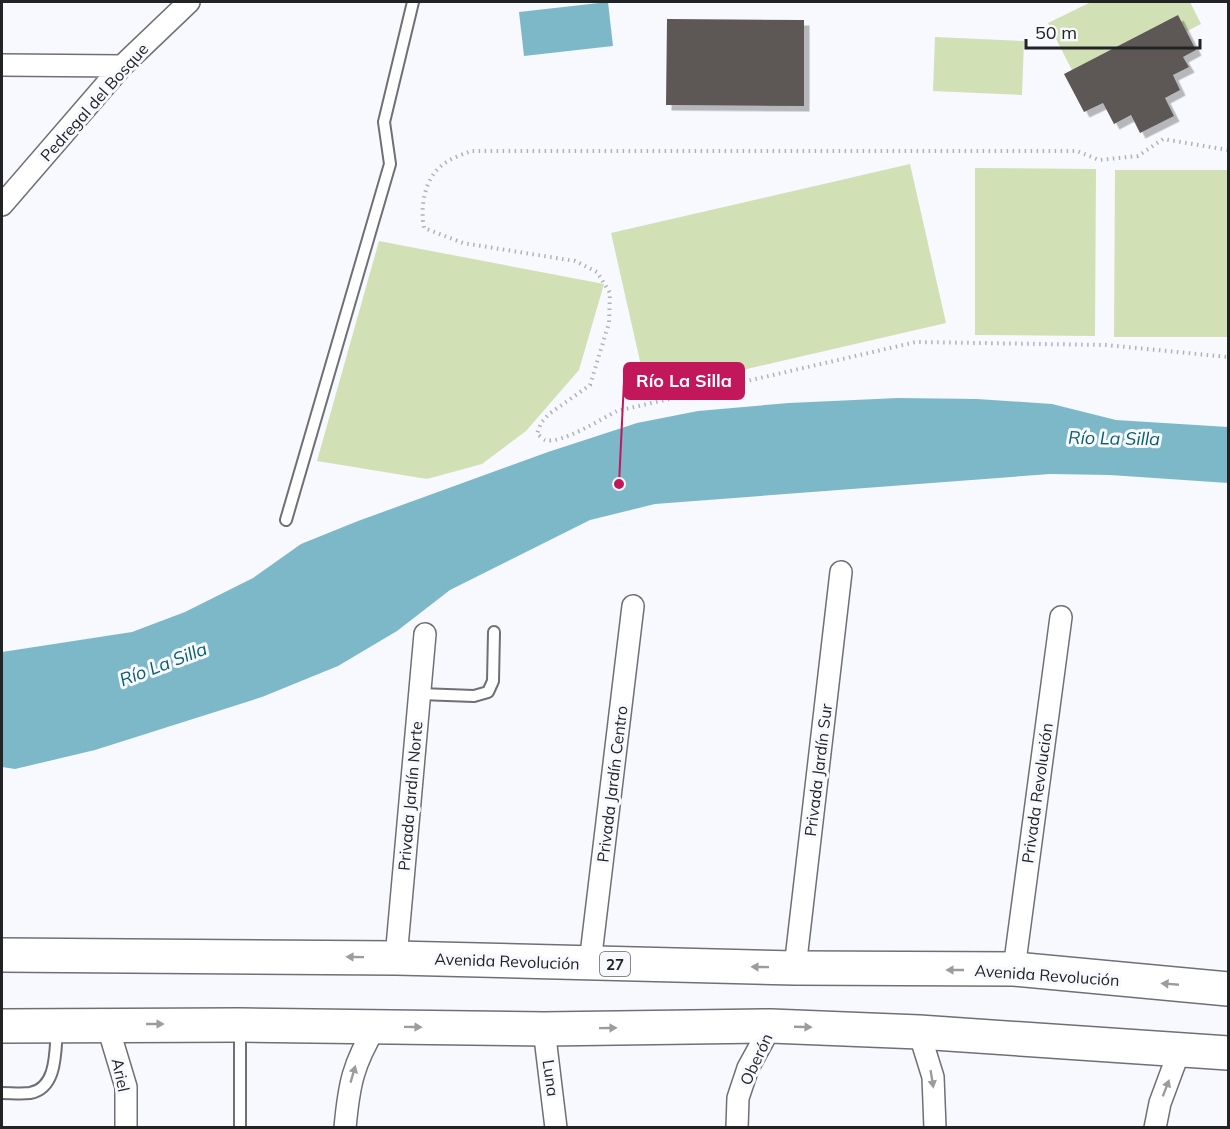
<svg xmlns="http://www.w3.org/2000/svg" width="1230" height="1129" font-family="Mulish,sans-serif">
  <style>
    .green { fill: #d2e0b5 }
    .water { fill: #7db8c8 }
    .building { fill: #5d5856; filter: url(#shadow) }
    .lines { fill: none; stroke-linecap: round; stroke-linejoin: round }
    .service-casing { stroke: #6e7074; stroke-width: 14 }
    .minor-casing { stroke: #6e7074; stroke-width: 24 }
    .primary-casing { stroke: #6e7074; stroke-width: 36 }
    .path { stroke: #b0b2b6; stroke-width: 4; stroke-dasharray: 1.5 4.5; stroke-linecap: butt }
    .service { stroke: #fff; stroke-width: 10 }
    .minor { stroke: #fff; stroke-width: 21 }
    .primary { stroke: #fff; stroke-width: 33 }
    .oneway { fill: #9c9c9d }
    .labels { text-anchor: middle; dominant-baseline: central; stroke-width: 6; stroke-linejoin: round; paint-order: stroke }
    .shield { fill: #f7f9fe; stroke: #626366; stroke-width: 1.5 }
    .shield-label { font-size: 15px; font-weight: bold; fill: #222325 }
    .street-label { font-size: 16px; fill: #222325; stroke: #f7f9fe }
    .water-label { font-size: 18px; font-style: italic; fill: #085e6f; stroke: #f7f9fe }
    .leader { fill: none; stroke: #c2185b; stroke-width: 2 }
    .callout-dot { fill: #c2185b; stroke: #f7f9fe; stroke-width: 2 }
    .callout { fill: #c2185b; stroke: #c2185b; stroke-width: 2 }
    .callout-label { font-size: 18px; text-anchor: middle; font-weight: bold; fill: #fff }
  </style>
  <defs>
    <filter id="shadow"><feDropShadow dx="5.5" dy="5.5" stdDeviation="0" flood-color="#0004"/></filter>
  </defs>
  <rect width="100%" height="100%" fill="#f7f9fe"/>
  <!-- green -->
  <path class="green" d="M1091,2H1190L1201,24L1080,86L1048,23Z
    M935,37L1024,41L1022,95L933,91Z
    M910,164L946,323L647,392L611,233Z
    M975,168L1096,169L1095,336L975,335Z
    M1115,170H1228V337H1114Z
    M379,241L604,284L579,370L526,431L482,464L427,479L317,461Z"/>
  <!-- water -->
  <path class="water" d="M608,2L613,46L524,56L519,12Z
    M898,398L977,399L1052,404L1116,420L1228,427V483L1110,475L1050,474L655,504L590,520L450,590L397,631L338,666L262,697L95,750L15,769L2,767V652L132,632L185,612L253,578L301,544L358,521L548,452L637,423L698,411L789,403Z"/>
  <!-- building -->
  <path class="building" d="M1178,15L1196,50L1183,57L1189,67L1173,75L1180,90L1165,98L1174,116L1140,133L1131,115L1114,124L1103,103L1084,112L1064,74Z
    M667,19L804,20V106L666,105Z"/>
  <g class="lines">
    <defs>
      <path id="service" d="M286,520L390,164L384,122L413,2
        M420,694L474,696L488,692L493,681L494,632
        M2,1093C11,1093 21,1094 30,1093C58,1088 55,1050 57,1028
        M240,1128V1028"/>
      <path id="minor" d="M2,65L122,66
        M2,205L122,66L189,2
        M396,958L425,634
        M590,963L633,606
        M795,968L841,572
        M1014,969L1061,617
        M107,1024L126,1087V1128
        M544,1029L556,1128
        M919,1032L933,1077L935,1128
        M345,1128C349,1084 353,1064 376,1026
        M737,1128L738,1098L748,1068L771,1026
        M1155,1128L1160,1103L1180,1049"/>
      <path id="primary" d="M2,955L396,958L795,968L1014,969L1228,989
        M2,1026L240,1025L544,1029L771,1026L919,1032L1228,1053"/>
    </defs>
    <!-- service casing -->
    <use href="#service" class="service-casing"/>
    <!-- minor casing -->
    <use href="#minor" class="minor-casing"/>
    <!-- primary casing -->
    <use href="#primary" class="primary-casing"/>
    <!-- path -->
    <path class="path" d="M1228,150L1163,139L1138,156L1099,160L1077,151H471C461,155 449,159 441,166C424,180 420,208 424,228L463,243L575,261L597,272L610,293L609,323L590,385L549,414L541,423L537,434C539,435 543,439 545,440C560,445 603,418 617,411L916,342L1106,345L1228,357"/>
    <!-- service -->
    <use href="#service" class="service"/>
    <!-- minor -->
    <use href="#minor" class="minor"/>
    <!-- primary -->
    <use href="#primary" class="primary"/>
  </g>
  <!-- one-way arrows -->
  <defs><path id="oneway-solid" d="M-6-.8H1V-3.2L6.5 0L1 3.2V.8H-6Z" transform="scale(1.5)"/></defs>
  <g class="oneway">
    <use href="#oneway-solid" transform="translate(355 957) rotate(-179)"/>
    <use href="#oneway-solid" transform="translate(760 967) rotate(-179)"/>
    <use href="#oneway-solid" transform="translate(955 970) rotate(180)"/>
    <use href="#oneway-solid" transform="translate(1170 984) rotate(-175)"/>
    <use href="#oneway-solid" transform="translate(155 1024)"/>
    <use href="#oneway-solid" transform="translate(413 1027) rotate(1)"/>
    <use href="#oneway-solid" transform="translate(803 1027) rotate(2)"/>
    <use href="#oneway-solid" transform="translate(608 1028) rotate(-1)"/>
    <use href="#oneway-solid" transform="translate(353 1074) rotate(-74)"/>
    <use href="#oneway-solid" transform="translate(932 1079) rotate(81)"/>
    <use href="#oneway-solid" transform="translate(1166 1088) rotate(-69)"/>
  </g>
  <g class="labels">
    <!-- shield labels -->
    <rect class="shield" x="600" y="952" width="30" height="24" rx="4.5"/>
    <g class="shield-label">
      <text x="615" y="964">27</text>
    </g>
    <!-- street labels -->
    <g class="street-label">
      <text transform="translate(94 102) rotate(-48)">Pedregal del Bosque</text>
      <text transform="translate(818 770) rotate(-83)">Privada Jardín Sur</text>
      <text transform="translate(612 784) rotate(-83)">Privada Jardín Centro</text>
      <text transform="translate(1037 793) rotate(-82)">Privada Revolución</text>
      <text transform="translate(410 796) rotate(-85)">Privada Jardín Norte</text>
      <text transform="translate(507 961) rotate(2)">Avenida Revolución</text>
      <text transform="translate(1047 975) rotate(4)">Avenida Revolución</text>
      <text transform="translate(756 1059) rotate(-65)">Oberón</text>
      <text transform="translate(121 1075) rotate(78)">Ariel</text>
      <text transform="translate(551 1078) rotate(82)">Luna</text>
    </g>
    <!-- water labels -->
    <g class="water-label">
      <text transform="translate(1114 438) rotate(1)">Río La Silla</text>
      <text transform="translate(163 664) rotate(-21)">Río La Silla</text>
    </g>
  </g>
  <!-- callouts -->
  <path class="leader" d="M619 484L624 381"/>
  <circle class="callout-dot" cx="619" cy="484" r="6"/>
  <rect class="callout" x="624" y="363" width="120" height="36" rx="6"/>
  <g class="callout-label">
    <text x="684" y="387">Río La Silla</text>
  </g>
  <!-- border -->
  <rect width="1230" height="1129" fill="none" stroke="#222325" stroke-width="6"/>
  <!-- scale -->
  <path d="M1026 39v9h174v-9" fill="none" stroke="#222325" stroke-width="3"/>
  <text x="1035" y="39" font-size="18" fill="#222325" stroke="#f7f9fe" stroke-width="4.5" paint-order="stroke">50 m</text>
</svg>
